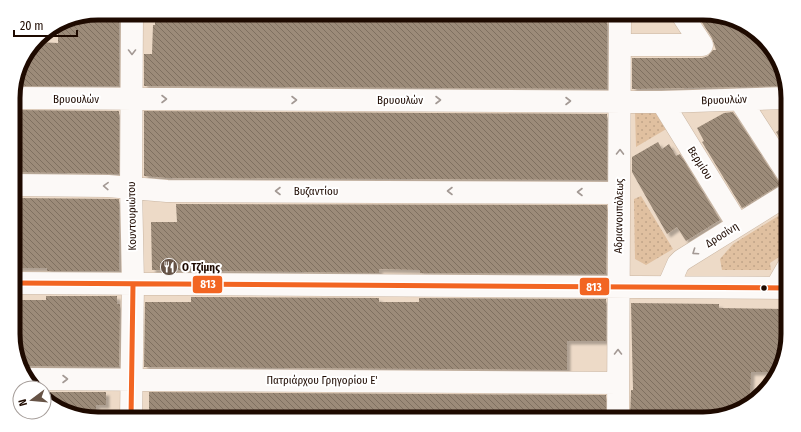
<svg xmlns="http://www.w3.org/2000/svg" width="801" height="432" font-family="'Fira Sans Condensed',sans-serif">
  <style>
    .grass { fill: url(#grass-dots) }
    .building { fill: url(#building-back-hatch); filter: url(#shadow) }
    .lines { fill: none; stroke-linecap: round; stroke-linejoin: round }
    .minor-casing { stroke: #cab6a3; stroke-width: 23 }
    .minor { stroke: #fcf9f7; stroke-width: 22 }
    .bus-1-casing { stroke: #fff; stroke-width: 8 }
    .bus-1 { stroke: #f26522; stroke-width: 5 }
    .oneway { stroke: #a39994 }
    .bus-dot { fill: #1e0a00; stroke: #fff; stroke-width: 1.5 }
    .labels { text-anchor: middle; dominant-baseline: central; stroke-width: 4; stroke-linejoin: round; paint-order: stroke }
    .street-label { font-size: 11px; fill: #1e0a00; stroke: #fff }
    .poi-label { font-size: 11px; font-weight: bold; fill: #1e0a00; stroke: #fff; text-anchor: start }
    .rim { fill: none; stroke: #1e0a00; stroke-width: 5 }
    .line-badge { stroke: #fff; stroke-width: 1.5 }
    .badge-label { font-size: 11px; text-anchor: middle; font-weight: bold; fill: #fff }
  </style>
  <defs>
    <pattern id="grass-dots" width="8" height="8" patternUnits="userSpaceOnUse"><rect width="8" height="8" fill="#e0c0a0"/><path d="M2 2h.1M6 6h.1" fill="none" stroke="#c0a488" stroke-width="1.8" stroke-linecap="round"/></pattern>
    <pattern id="building-back-hatch" width="6" height="6" patternUnits="userSpaceOnUse"><rect width="6" height="6" fill="#9c8b79"/><path d="M-1 5l2 2M0 0l6 6M5-1l2 2" fill="none" stroke="#7f7061"/></pattern>
    <filter id="shadow"><feDropShadow dx="3.5" dy="3.5" stdDeviation="1" flood-color="#0004"/></filter>
  </defs>
  <rect width="100%" height="100%" fill="#eddac7"/>
  <!-- grass -->
  <path class="grass" d="M657,109L668,128L636,147L635,112Z
    M641,196L673,249L646,265L635,259L634,199Z
    M788,210V251L770,263L771,270H722L720,259L733,244Z"/>
  <!-- building -->
  <path class="building" d="M696,13H703L741,22L773,51L787,86L632,89V58H702L708,56L713,50H716L712,38Z
    M210,15L304,16L364,19H404V17H421V16L454,15V18H592V20H607V89L144,86V54H152L153,25H155V18L192,19V16Z
    M84,16H119V86H15L22,61L36,42L58,43V24L66,19Z
    M13,110L119,111V174L13,172Z
    M144,111L607,114V180L168,178L144,176Z
    M733,112L778,181L781,184L742,208L702,142L704,141L697,128L724,113Z
    M787,125V150L776,132Z
    M658,142L662,149L669,144L676,156L680,154L720,220L686,241L677,227L667,234L632,172V157Z
    M13,198L119,199V271H47V268H14Z
    M176,204L607,205L606,274L420,273V270L379,269V273L152,270L151,222H177Z
    M46,296H117V304H120L119,367L27,366L22,368L14,345V300H46Z
    M191,297L379,298V302H419V298L606,299V341H567V370L144,367L145,302H191Z
    M631,303L719,304V308L784,309V333H788V334L779,372H751L750,405L708,419H630L631,390H633Z
    M44,392H106V405H96V418L60,410L44,396Z
    M149,392L606,395V419H149Z"/>
  <g class="lines">
    <defs>
      <path id="minor" d="M620,45H702L681,13
        M13,98L662,102L787,98
        M740,100L788,174
        M662,102L738,225
        M13,185L108,186L167,191L619,193
        M14,283L788,288
        M668,287L678,264L682,260L788,194
        M776,288L788,267
        M27,379L618,383
        M131,419L133,284L131,187L132,13
        M618,419L620,13"/>
    </defs>
    <!-- minor casing -->
    <use href="#minor" class="minor-casing"/>
    <!-- minor -->
    <use href="#minor" class="minor"/>
    <defs>
      <path id="bus-1" d="M14,283L788,288
        M131,419L133,284"/>
    </defs>
    <!-- bus-1 casing -->
    <use href="#bus-1" class="bus-1-casing"/>
    <!-- bus-1 -->
    <use href="#bus-1" class="bus-1"/>
  </g>
  <!-- one-way arrows -->
  <defs><path id="oneway-chevron" d="M-2-3.5L2.5 0L-2 3.5" fill="none" stroke-width="1.6" stroke-linecap="round" stroke-linejoin="round"/></defs>
  <g class="oneway">
    <use href="#oneway-chevron" transform="translate(132 52) rotate(90)"/>
    <use href="#oneway-chevron" transform="translate(164 99)"/>
    <use href="#oneway-chevron" transform="translate(294 100)"/>
    <use href="#oneway-chevron" transform="translate(438 100)"/>
    <use href="#oneway-chevron" transform="translate(568 101)"/>
    <use href="#oneway-chevron" transform="translate(620 152) rotate(-89)"/>
    <use href="#oneway-chevron" transform="translate(106 186) rotate(-178)"/>
    <use href="#oneway-chevron" transform="translate(278 191) rotate(-180)"/>
    <use href="#oneway-chevron" transform="translate(450 191) rotate(-180)"/>
    <use href="#oneway-chevron" transform="translate(580 192) rotate(-180)"/>
    <use href="#oneway-chevron" transform="translate(695 252) rotate(146)"/>
    <use href="#oneway-chevron" transform="translate(618 352) rotate(-90)"/>
    <use href="#oneway-chevron" transform="translate(65 379)"/>
  </g>
  <!-- icons -->
  <defs>
    <symbol id="restaurant-disc" viewBox="-11 -11 22 22"><circle r="9.5" fill="#665346" stroke="#fff"/><path d="M-5-6h1v4h1v-4h1v4h1v-4h1v5L-1.5 .5V6h-2V.5L-5-1ZM5-6V6H3V1.5H1.5Q1.5-4 5-6Z" fill="#fff"/></symbol>
  </defs>
  <g fill-rule="evenodd">
    <use href="#restaurant-disc" x="159" y="257" width="20" height="20"/>
  </g>
  <!-- markers -->
  <circle class="bus-dot" cx="764" cy="288" r="3.5"/>
  <g class="labels">
    <!-- street labels -->
    <g class="street-label">
      <text x="76" y="99">Βρυουλών</text>
      <text x="400" y="100">Βρυουλών</text>
      <text transform="translate(724 100) rotate(-2)">Βρυουλών</text>
      <text transform="translate(700 163) rotate(58)">Βερμίου</text>
      <text x="316" y="191">Βυζαντίου</text>
      <text transform="translate(132 216) rotate(-91)">Κουντουριώτου</text>
      <text transform="translate(619 216) rotate(-89)">Αδριανουπόλεως</text>
      <text transform="translate(722 235) rotate(-32)">Δροσίνη</text>
      <text x="322" y="380">Πατριάρχου Γρηγορίου Ε'</text>
    </g>
    <!-- poi labels -->
    <g class="poi-label">
      <text x="182" y="267">Ο Τζίμης</text>
    </g>
  </g>
  <!-- crop -->
  <path d="M0 0H801V432H0ZM98 20H703A78 78 0 0 1 781 98V334A78 78 0 0 1 703 412H98A78 78 0 0 1 20 334V98A78 78 0 0 1 98 20Z" fill="#fff" fill-rule="evenodd"/>
  <path class="rim" d="M98 20H703A78 78 0 0 1 781 98V334A78 78 0 0 1 703 412H98A78 78 0 0 1 20 334V98A78 78 0 0 1 98 20Z"/>
  <g class="line-badge">
    <rect x="192" y="275" width="31" height="19" rx="4" fill="#f26522"/>
    <rect x="579" y="277" width="31" height="19" rx="4" fill="#f26522"/>
  </g>
  <g class="badge-label">
    <text x="208" y="288">813</text>
    <text x="594" y="291">813</text>
  </g>
  <!-- north arrow -->
  <g transform="translate(32 400) rotate(254)"><circle r="19" fill="#ffffff" stroke="#a59d99"/>
  <path d="M0-3L7 15L0 10L-7 15Z" fill="#665346"/>
  <text y="-6" font-size="11" font-weight="bold" text-anchor="middle" fill="#1e0a00">N</text>
  </g>
  <!-- scale -->
  <path d="M14 30v6h63v-6" fill="none" stroke="#1e0a00" stroke-width="2"/>
  <text x="20" y="30" font-size="12" fill="#1e0a00" stroke="#ffffff" stroke-width="3" paint-order="stroke">20 m</text>
</svg>
